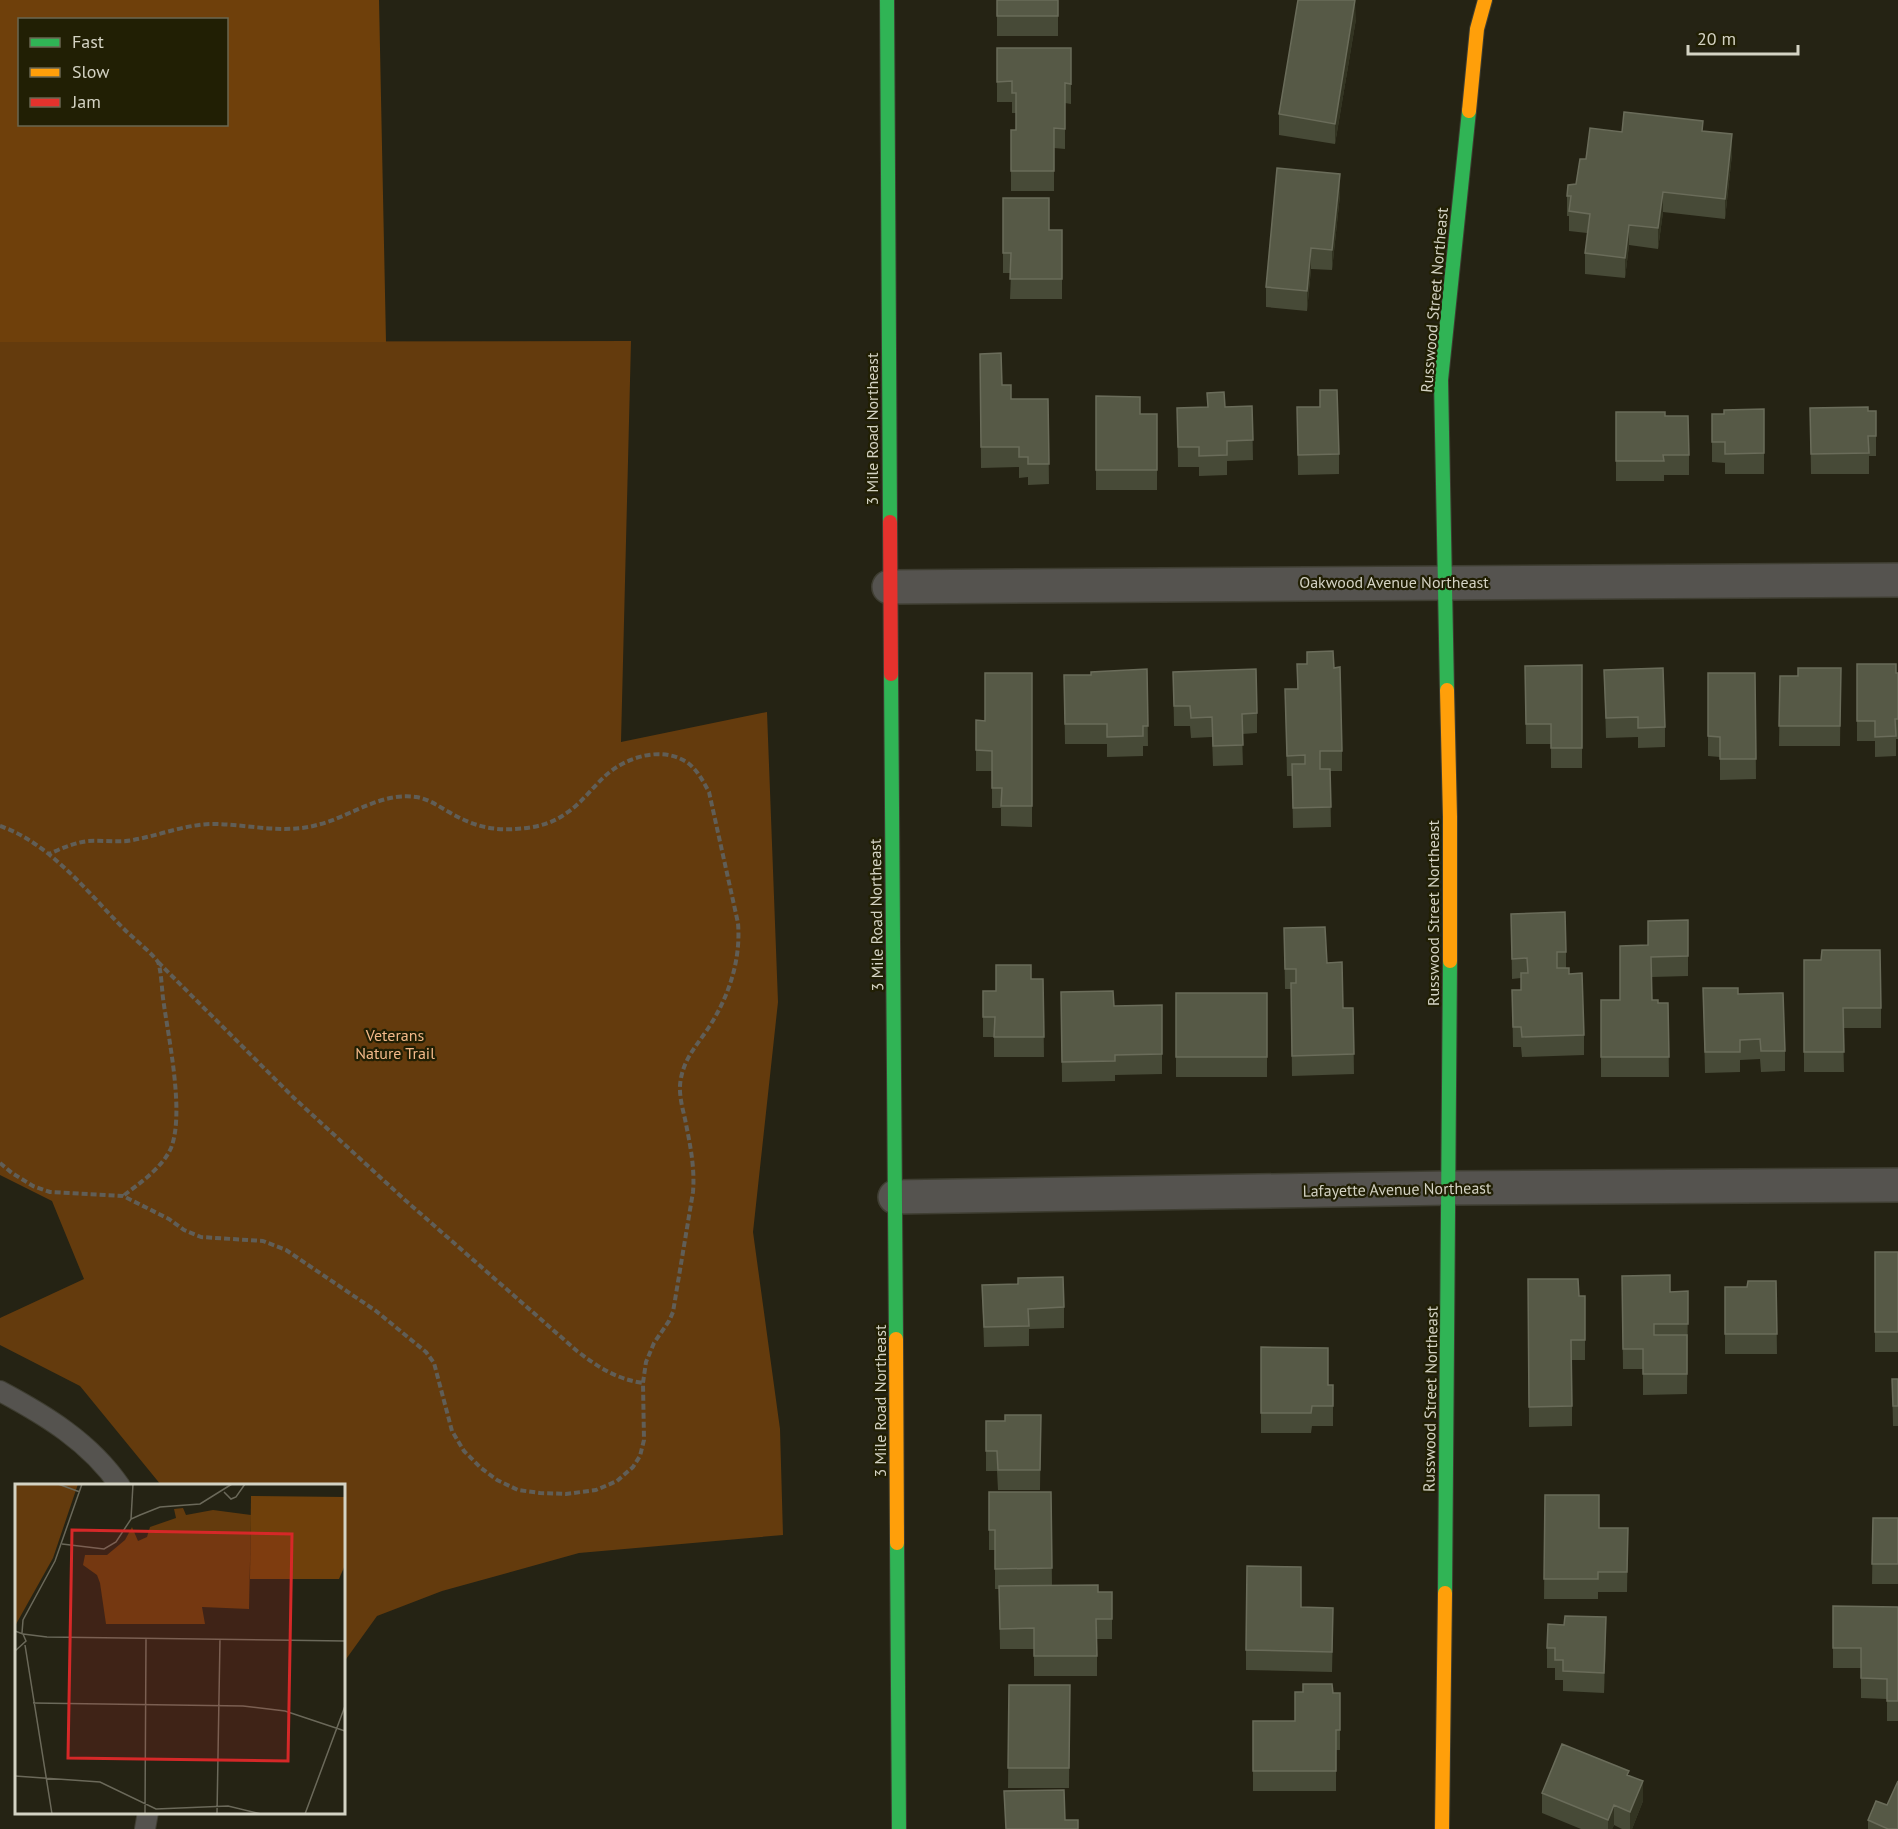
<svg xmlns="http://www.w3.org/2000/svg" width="1898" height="1829" font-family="'PT Sans',sans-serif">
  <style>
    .green { fill: #643b0d }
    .forest { fill: #6f400b; fill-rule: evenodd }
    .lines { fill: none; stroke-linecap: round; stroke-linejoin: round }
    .lane-casing { stroke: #3f3e32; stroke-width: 22 }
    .street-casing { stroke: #3f3e32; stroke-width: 36 }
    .fast-casing { stroke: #3f3e32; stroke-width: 16 }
    .slow-casing { stroke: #3f3e32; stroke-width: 16 }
    .jam-casing { stroke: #3f3e32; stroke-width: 16 }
    .path { stroke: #605e57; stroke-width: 4; stroke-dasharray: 6 3; stroke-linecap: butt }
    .lane { stroke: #55534f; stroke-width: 20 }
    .street { stroke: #55534f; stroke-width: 33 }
    .fast { stroke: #30b455; stroke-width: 14 }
    .slow { stroke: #ff9f0a; stroke-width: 14 }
    .jam { stroke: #e5322d; stroke-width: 14 }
    .wall { fill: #474a37 }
    .shaded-wall { fill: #333422 }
    .building { fill: #565946; stroke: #6a6c5a; stroke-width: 1.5 }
    .labels { text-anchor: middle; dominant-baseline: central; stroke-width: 4.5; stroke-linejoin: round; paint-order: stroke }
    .street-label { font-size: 16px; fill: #d4d3c4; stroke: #211f04 }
    .park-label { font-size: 16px; fill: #f3b989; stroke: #211f04 }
    .inset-road { fill: none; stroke: #6b695a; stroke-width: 1.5 }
    .view { fill: #d62828; fill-opacity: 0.15; stroke: #d62828; stroke-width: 3 }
    .inset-edge { fill: none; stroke: #d4d3c4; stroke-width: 3 }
  </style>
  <rect width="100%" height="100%" fill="#252314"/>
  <!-- green -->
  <path class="green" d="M631,341L621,742L767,712L778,1002L753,1232L780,1429L783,1535L579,1553L442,1591L377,1616L344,1662V1486L161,1485L80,1386L0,1345V1318L84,1279L52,1201L0,1175V342Z"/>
  <!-- forest -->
  <path class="forest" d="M0,0H379L386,342H0ZM20,20H226V124H20Z"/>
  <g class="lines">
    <defs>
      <path id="lane" d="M0,1391C45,1415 90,1442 120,1486
        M145,1829L148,1812"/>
      <path id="street" d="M889,587L1898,580
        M895,1197L1449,1188L1898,1185"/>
      <path id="fast" d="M887,0L890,522
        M891,674L896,1339
        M1447,690L1441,380L1469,111
        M897,1543L899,1829
        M1445,1593L1450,961"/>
      <path id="slow" d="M1469,111L1477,29L1485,0
        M1447,690L1450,817V961
        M896,1339L897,1543
        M1442,1829L1445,1593"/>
      <path id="jam" d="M890,522L891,674"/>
    </defs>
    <!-- lane casing -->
    <use href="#lane" class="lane-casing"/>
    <!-- street casing -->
    <use href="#street" class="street-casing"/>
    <!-- fast casing -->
    <use href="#fast" class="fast-casing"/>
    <!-- slow casing -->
    <use href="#slow" class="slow-casing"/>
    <!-- jam casing -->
    <use href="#jam" class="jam-casing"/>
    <!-- path -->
    <path class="path" d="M0,826C50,843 88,893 125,930C132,937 153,954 158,962C161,969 162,990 163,998C168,1036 185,1113 171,1148C162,1168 140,1183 123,1196
      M158,962L294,1098L405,1200L577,1351C598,1367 616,1379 643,1383
      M0,1163L12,1173L33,1186L50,1192L123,1196L169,1219L184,1230L201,1237L263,1241L286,1250L376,1311L426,1352L434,1363L452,1431L464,1451L481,1468L497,1480L518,1490L540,1493L566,1494L596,1490L617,1481L633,1467L640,1456L644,1440L643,1383L646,1362L654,1343L669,1321L673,1312L693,1192C695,1167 690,1144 685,1119C682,1106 678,1092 681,1078C685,1057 698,1044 709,1027C729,996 741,960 738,923L709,792C703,781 698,771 688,763C662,745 625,757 604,777C591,789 581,804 565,814C550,825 532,828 514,829C490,831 469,824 449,812C438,806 429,799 416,797C380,792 350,817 317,825C284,834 251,825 217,824C189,823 161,835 133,840C118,843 103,840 88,841C74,843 62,848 49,854"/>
    <!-- lane -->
    <use href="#lane" class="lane"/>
    <!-- street -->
    <use href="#street" class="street"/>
    <!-- fast -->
    <use href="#fast" class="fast"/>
    <!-- slow -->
    <use href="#slow" class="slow"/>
    <!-- jam -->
    <use href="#jam" class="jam"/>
  </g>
  <!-- wall -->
  <path class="wall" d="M997,0H1058V36H997Z
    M1356,19L1335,144L1279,135V114Z
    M997,48H1071V104L1065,103V149L1054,148V191H1011V130H1016V113H1012V102H997Z
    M1703,131L1732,154L1725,219L1663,212L1658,249L1629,245L1625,278L1585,274V253L1587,233L1569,231V216H1567V196L1576,184L1586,159L1622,132Z
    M1340,195L1332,270L1311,269L1307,311L1266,307V287Z
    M1003,198L1049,230H1062V299H1010L1011,273H1003Z
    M980,354L1011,399H1048L1049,484L1028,485V477L1019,478V467L981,468Z
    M1096,396L1140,414H1157V490H1096Z
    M1252,406L1253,460L1227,461V475L1199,476V467H1178L1177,408Z
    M1297,407L1339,454V474L1298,475Z
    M1810,408L1868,411L1876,436V456H1869V474H1811Z
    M1764,409V474H1725V463L1712,462V414H1724Z
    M1616,412L1665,416L1689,455V475H1664V481H1616Z
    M1297,664L1334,668L1342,751V771H1330L1331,827L1293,828L1292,776H1287L1285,689H1297Z
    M1857,664L1898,673V739H1896V756L1875,757V741H1857Z
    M1582,665V768H1551V744H1526L1525,666Z
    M1841,668L1840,746H1779L1780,676H1798Z
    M1147,669L1148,746H1143V756L1107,757V744H1065L1064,675H1091Z
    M1604,670L1665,727V747L1638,748V737L1606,738Z
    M1173,672L1257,713V733L1242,734L1243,765L1213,766L1212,737L1191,738L1190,726H1174Z
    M1032,673V827L1001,826V808H992V771H976V720L985,721Z
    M1708,673H1755L1756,779L1720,780V757L1708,756Z
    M1511,914L1566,952V968L1569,974L1584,1035V1055L1522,1057L1521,1047H1513L1512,990H1521V978L1512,979Z
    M1688,920V976L1652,977V1000L1658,1003H1668L1669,1077H1601V1000H1620L1648,945Z
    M1284,928L1327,963L1343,1008H1353L1354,1074L1292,1076L1291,989H1285Z
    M1804,960L1881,1008V1028H1843L1844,1072H1804Z
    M1031,979H1043L1044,1057H994V1037H983V991H996Z
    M1703,988L1738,994L1785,1051V1071L1761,1072L1760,1059L1740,1060V1072L1705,1073Z
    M1061,992L1114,1006L1162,1005V1074L1115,1075V1081L1062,1082Z
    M1176,993H1267V1077H1176Z
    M1875,1252H1898V1352H1875Z
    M1622,1276L1670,1292L1688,1291L1687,1394L1643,1395V1369H1623Z
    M1018,1278L1064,1307V1328L1029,1329V1346L984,1347L982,1285L1018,1284Z
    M1528,1279L1579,1296H1585V1360H1572V1426L1529,1427Z
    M1776,1281L1777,1354H1725V1287H1747Z
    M1261,1347L1328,1385H1333V1426H1312L1311,1433H1261Z
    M1892,1379H1898V1426H1893Z
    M1041,1415L1040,1490H998L997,1471H986V1421H1005Z
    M989,1492H1051L1052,1586L1098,1592L1112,1619V1639H1097V1676H1034V1649H1000L999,1589H995V1550H989Z
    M1545,1495L1599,1528H1628L1627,1592H1598V1599H1544Z
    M1873,1518H1898V1584H1872Z
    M1301,1607L1333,1628L1332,1672L1246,1670V1650Z
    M1898,1607V1721H1887V1699L1861,1698V1668H1833V1648Z
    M1606,1637L1604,1693L1563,1691V1680H1555V1668H1547V1648Z
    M1009,1685H1070L1069,1788H1008Z
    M1303,1692L1340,1693V1750H1336V1791H1253V1721H1295Z
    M1629,1775L1643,1801L1632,1829H1622L1614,1825L1612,1829H1581L1542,1813V1793Z
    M1887,1805L1898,1829H1868V1820Z"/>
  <!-- shaded-wall -->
  <path class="shaded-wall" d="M1355,0L1356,19L1335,144V124Z
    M1732,134V154L1725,219V199Z
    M1340,174V195L1332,270V250Z
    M1663,192V212L1658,249V228Z
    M1629,225V245L1625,278V258Z
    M1311,248V269L1307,311V291Z
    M1606,1617V1637L1604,1693V1673Z
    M1643,1781V1801L1632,1829H1630V1812Z
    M1614,1805V1825L1612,1829H1608V1820Z"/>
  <!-- building -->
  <path class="building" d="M997,0H1058V16H997Z
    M1298,0H1355L1335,124L1279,114Z
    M997,48H1071V84L1065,83V129L1054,128V171H1011V130H1016V93H1012V81L997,82Z
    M1624,112L1703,121L1702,131L1732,134L1725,199L1663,192L1658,228L1629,225L1625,258L1585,253L1590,214L1569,211L1571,196H1567L1568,185L1576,184L1580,159H1586L1590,128L1622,132Z
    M1277,168L1340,174L1332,250L1311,248L1307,291L1266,287Z
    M1003,198H1049V230H1062V279H1010L1011,253H1003Z
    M1001,353L1002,385H1011V399H1048L1049,464H1028V457H1019V447H981L980,354Z
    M1320,390H1337L1339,454L1298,455L1297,407H1320Z
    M1224,392L1225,407L1252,406L1253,440L1227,441V455L1199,456V447H1178L1177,408L1208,407L1207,393Z
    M1096,396L1140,397V414H1157V470H1096Z
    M1868,407V411H1876V436H1868L1869,453L1811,454L1810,408Z
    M1764,409V453L1725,454V442H1712V414H1724V410Z
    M1616,412H1665V416H1688L1689,455H1663L1664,461H1616Z
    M1333,651L1334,668L1340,667L1342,751H1320V769H1330L1331,807L1293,808L1292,764H1305V755L1287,756L1285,689H1298L1297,664H1307V652Z
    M1857,664H1896V673H1898V719H1895L1896,736L1875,737V721H1857Z
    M1582,665V748H1551V724H1526L1525,666Z
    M1663,668L1665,727L1638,728V717L1606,718L1604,670Z
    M1798,668H1841L1840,726H1779L1780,676H1798Z
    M1147,669L1148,726H1143V736L1107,737V724H1065L1064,675H1091V672Z
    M1256,669L1257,713L1242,714L1243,745L1213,746L1212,717L1191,718L1190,706H1174L1173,672Z
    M985,673H1032V806H1001L1002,788H992V751L976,750V720L985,721Z
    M1708,673H1755L1756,759H1720V737L1708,736Z
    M1565,912L1566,952H1557V968H1569V974L1582,973L1584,1035L1522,1037L1521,1027H1513L1512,990H1521V973H1528L1527,958L1512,959L1511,914Z
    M1688,920V956L1651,957L1652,1000H1658V1003H1668L1669,1057H1601V1000H1620V946L1648,945V921Z
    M1325,927L1327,963L1342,962L1343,1008H1353L1354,1054L1292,1056L1291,983H1296V969H1285L1284,928Z
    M1822,950H1880L1881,1008H1843L1844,1052H1804V960H1821Z
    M996,965H1031V979H1043L1044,1037H994L995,1017H983V991H996Z
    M1703,988H1738V994L1783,993L1785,1051H1761L1760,1039L1740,1040V1052H1705Z
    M1113,991L1114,1006L1162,1005V1054L1115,1055V1061L1062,1062L1061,992Z
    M1176,993H1267V1057H1176Z
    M1875,1252H1898V1332H1875Z
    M1670,1275V1292L1688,1291V1324H1654V1335H1687V1374H1643V1349H1623L1622,1276Z
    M1063,1277L1064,1307L1028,1309L1029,1326L984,1327L982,1285L1018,1284V1278Z
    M1528,1279H1578L1579,1296H1585V1340H1571L1572,1406L1529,1407Z
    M1748,1281H1776L1777,1334H1725V1287H1747Z
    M1261,1347L1328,1348V1385H1333V1406H1312L1311,1413H1261Z
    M1892,1379H1898V1406H1893Z
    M1005,1415H1041L1040,1470H998L997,1451H986V1421H1005Z
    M989,1492H1051L1052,1568L995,1569V1530H989Z
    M1545,1495H1599V1528H1628L1627,1572H1598V1579H1544Z
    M1873,1518H1898V1564H1872Z
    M1247,1566L1301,1567V1607L1333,1608L1332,1652L1246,1650Z
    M1098,1585V1592H1112V1619H1096L1097,1656H1034V1628L1000,1629L999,1586Z
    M1833,1606L1898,1607V1701H1887V1679L1861,1678V1648H1833Z
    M1565,1616L1606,1617L1604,1673L1563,1671V1660H1555V1648H1547L1548,1624L1564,1625Z
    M1303,1684H1332L1333,1693H1340V1730H1336V1771H1253V1721H1295V1692H1303Z
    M1009,1685H1070L1069,1768H1008Z
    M1562,1744L1629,1771L1627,1775L1643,1781L1630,1812L1614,1805L1608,1820L1542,1793Z
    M1898,1781V1829H1888L1868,1820L1876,1801L1887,1805Z
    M1064,1790L1065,1820H1078V1829H1006L1004,1791Z"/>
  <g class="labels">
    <!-- street labels -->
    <g class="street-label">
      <text transform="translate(1434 300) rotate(-85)">Russwood Street Northeast</text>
      <text transform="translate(872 429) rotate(-90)">3 Mile Road Northeast</text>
      <text x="1394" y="582">Oakwood Avenue Northeast</text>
      <text transform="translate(1433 913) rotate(-90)">Russwood Street Northeast</text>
      <text transform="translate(876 915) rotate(-91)">3 Mile Road Northeast</text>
      <text transform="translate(1397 1189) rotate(-1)">Lafayette Avenue Northeast</text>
      <text transform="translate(1430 1399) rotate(-89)">Russwood Street Northeast</text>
      <text transform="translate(880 1401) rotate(-90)">3 Mile Road Northeast</text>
    </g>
    <!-- park labels -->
    <g class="park-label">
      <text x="395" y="1035">Veterans<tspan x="395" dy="18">Nature Trail</tspan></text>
    </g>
  </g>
  <!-- overview -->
  <g transform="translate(15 1484)">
    <rect width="330" height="330" fill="#252314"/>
    <path d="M0,0H63L38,74L0,142ZM168,24L171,31L198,26L236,31L234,125L187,123L190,140H91L85,99L82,91L68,81L70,71H92L110,56L117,43L123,57L132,53L135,43L161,34L159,25Z" fill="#643b0d"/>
    <path d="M236,12L330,13V81L324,95H235Z" fill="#6f400b"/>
    <path class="inset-road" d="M43,0L65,8M209,8L216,15L221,13L230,0M116,35L118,0M47,60L89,65L101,58L116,35L125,31L145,23L185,20L217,0M0,147L8,150L11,157L0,167M7,149L8,136L40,77L67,0M8,150L32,153L330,157M10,161L37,330M18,219L228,222L270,227L330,247M0,292L85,298L141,325L213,322L246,330M130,330L131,155M202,330L205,155M290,330L330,222"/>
    <path class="view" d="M57,46L277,50L273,277L53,274Z"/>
    <rect width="330" height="330" class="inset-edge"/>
  </g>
  <!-- legend -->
  <rect x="18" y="18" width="210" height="108" fill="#211f04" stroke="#696751" stroke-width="1.5"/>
  <rect x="30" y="38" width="30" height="9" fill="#30b455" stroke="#696751" stroke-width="1.5"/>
  <text x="72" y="48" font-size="18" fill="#d4d3c4">Fast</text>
  <rect x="30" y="68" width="30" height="9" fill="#ff9f0a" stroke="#696751" stroke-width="1.5"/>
  <text x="72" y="78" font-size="18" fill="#d4d3c4">Slow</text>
  <rect x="30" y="98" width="30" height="9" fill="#e5322d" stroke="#696751" stroke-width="1.5"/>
  <text x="72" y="108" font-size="18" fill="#d4d3c4">Jam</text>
  <!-- scale -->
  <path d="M1688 45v9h110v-9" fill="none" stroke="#d4d3c4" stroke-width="3"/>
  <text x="1697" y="45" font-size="18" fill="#d4d3c4" stroke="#211f04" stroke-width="4.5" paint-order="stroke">20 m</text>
</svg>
